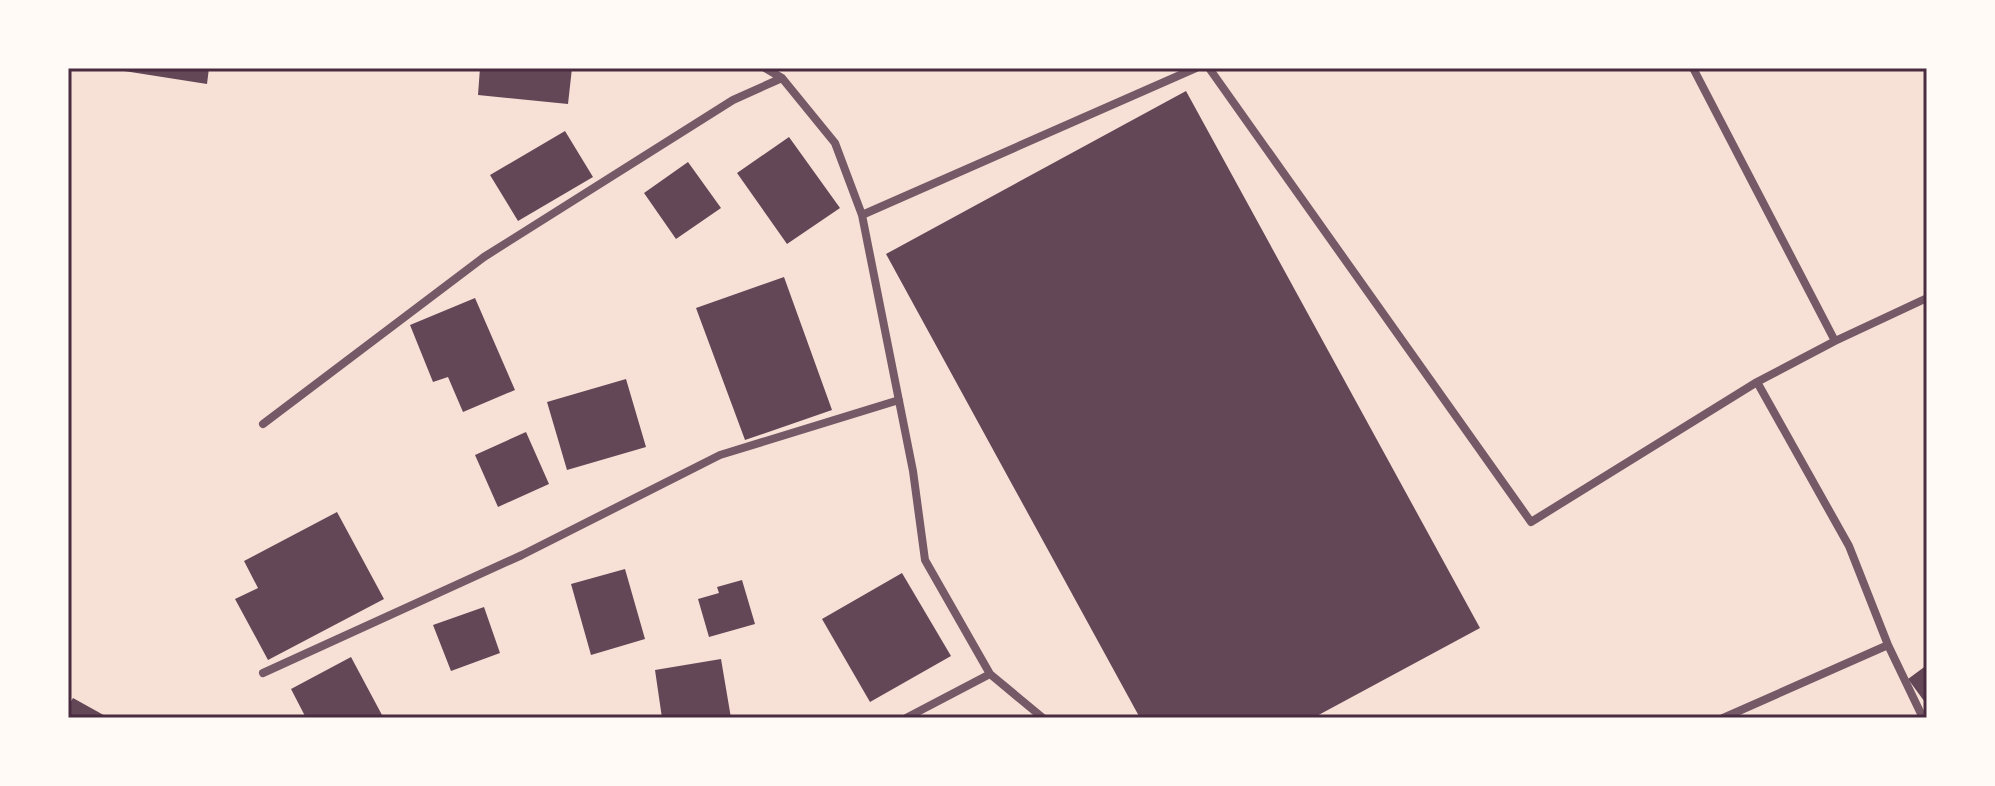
<svg xmlns="http://www.w3.org/2000/svg" width="1995" height="786" font-family="Ubuntu,sans-serif">
  <style>
    .building { fill: #644757 }
    .lines { fill: none; stroke-linecap: round; stroke-linejoin: round }
    .minor { stroke: #755966; stroke-width: 8 }
    .neatline { fill: none; stroke: #4a2c40; stroke-width: 3 }
  </style>
  <rect width="100%" height="100%" fill="#f7e1d7"/>
  <!-- building -->
  <path class="building" d="M105,68H209L207,84Z
    M480,68H572L568,104L478,95Z
    M1186,91L1480,628L1313,718H1140L886,254Z
    M565,131L593,177L518,221L490,175Z
    M789,137L840,208L787,244L737,173Z
    M688,162L721,208L676,239L644,193Z
    M784,277L832,410L745,440L696,308Z
    M475,298L515,390L463,412L448,377L433,382L410,325Z
    M626,379L646,447L567,470L547,402Z
    M526,432L549,484L498,507L475,455Z
    M337,512L384,599L268,660L235,599L258,588L244,561Z
    M625,569L645,639L591,655L571,584Z
    M902,573L951,656L870,702L822,619Z
    M742,580L755,624L709,637L698,599L719,593L717,587Z
    M484,607L500,653L451,671L433,625Z
    M351,657L382,715L376,718H306L291,689Z
    M721,659L731,718H662L655,670Z
    M1927,665V705L1908,679Z
    M73,698L109,718H68V706Z"/>
  <g class="lines">
    <!-- minor -->
    <path class="minor" d="M765,68L782,78L835,143L862,215L913,471L925,560L990,674L1043,718
      M1209,68L1531,522L1757,382L1835,341L1927,298
      M1693,68L1835,341
      M862,215L1196,68
      M263,424L484,257L733,100L782,78
      M1888,645L1923,718
      M263,673L522,555L720,455L899,400
      M906,718L990,674
      M1723,718L1888,645L1849,546L1757,382"/>
  </g>
  <!-- border -->
  <rect width="1995" height="786" fill="none" stroke="#fffaf5" stroke-width="140"/>
  <rect x="70" y="70" width="1855" height="646" class="neatline"/>
</svg>
